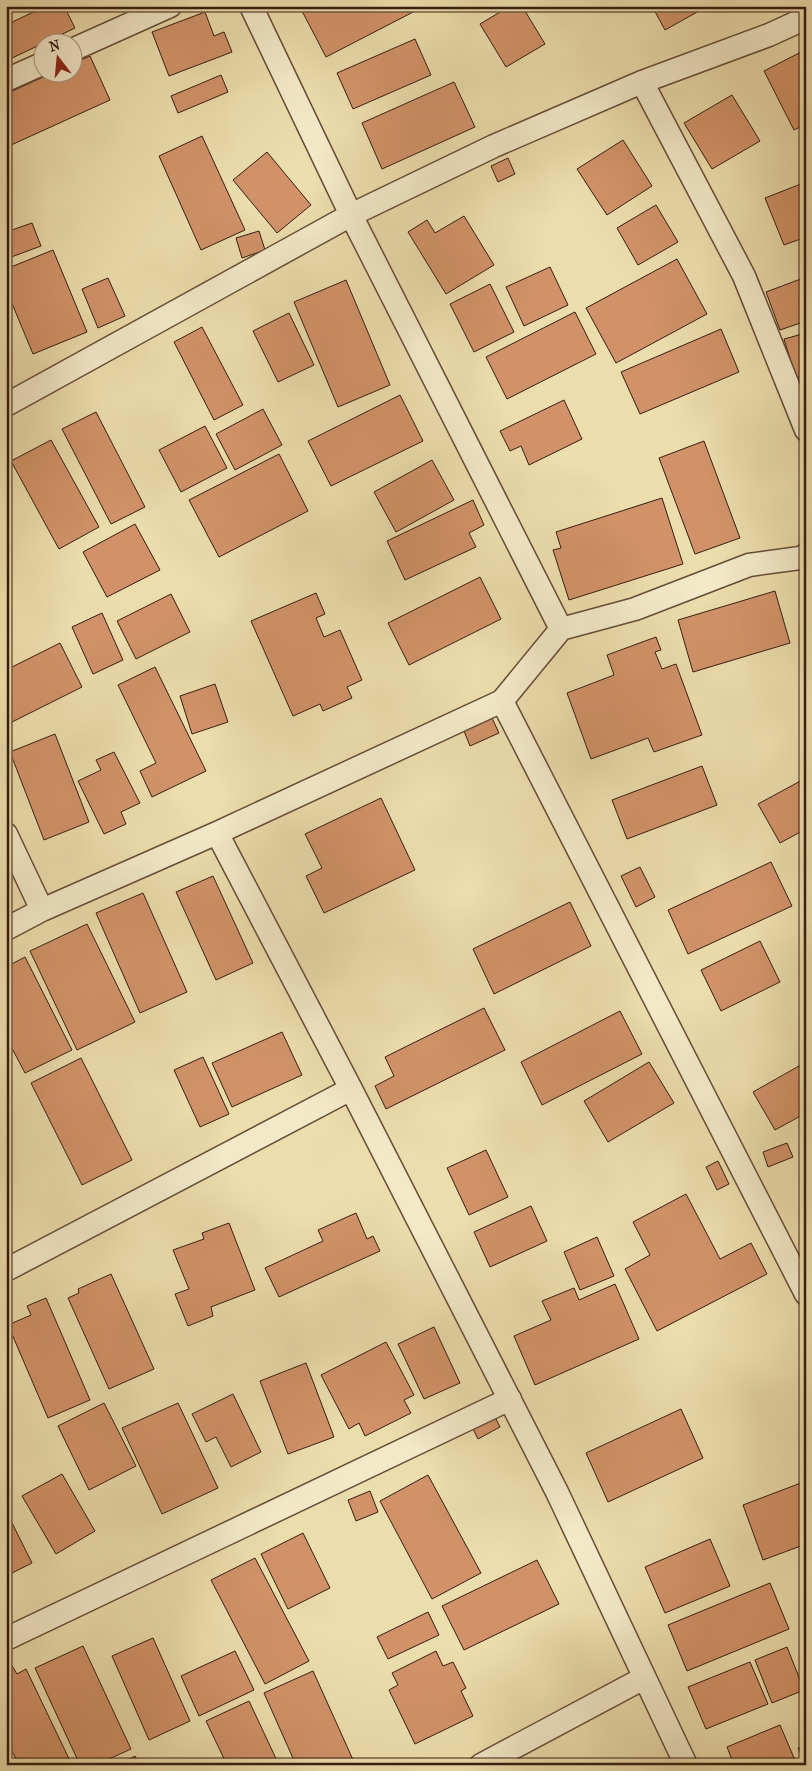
<svg xmlns="http://www.w3.org/2000/svg" width="812" height="1771" font-family="'IM FELL French Canon',serif">
  <style>
    .building { fill: #d19269; stroke: #361d10 }
    .lines { fill: none; stroke-linecap: round; stroke-linejoin: round }
    .minor-casing { stroke: #644d37; stroke-width: 25 }
    .minor { stroke: #f3e9c9; stroke-width: 22 }
  </style>
  <rect width="100%" height="100%" fill="#ecddac"/>
  <filter id="stains"><feTurbulence type="fractalNoise" baseFrequency=".004" numOctaves="4"/><feColorMatrix values="0 0 0 0 .2 0 0 0 0 .09 0 0 0 0 .02 0 0 0 .5 -.17"/></filter>
  <radialGradient id="worn" r=".72"><stop offset=".6" stop-color="#630" stop-opacity="0"/><stop offset="1" stop-color="#630" stop-opacity=".3"/></radialGradient>
  <!-- building -->
  <path class="building" d="M46,6H64L75,28L6,61V25Z
    M312,6H415L417,10L326,57L302,11Z
    M510,6H522L545,44L506,67L480,24Z
    M652,6H708L665,30Z
    M205,12L214,36L224,32L232,52L169,76L152,32Z
    M415,39L431,75L353,109L337,73Z
    M805,50L806,124L794,130L764,71Z
    M90,56L110,100L9,146L6,139V94L54,72H72V64Z
    M221,75L228,92L178,113L171,96Z
    M454,82L475,127L382,169L362,123Z
    M732,95L760,141L712,169L684,123Z
    M202,136L245,230L201,250L159,156Z
    M623,140L652,186L607,215L577,169Z
    M267,152L311,205L277,233L233,180Z
    M508,158L515,174L498,182L491,166Z
    M806,182V237L784,245L765,198Z
    M656,205L678,242L638,265L617,228Z
    M464,216L494,265L446,294L408,232L427,220L435,233Z
    M32,223L41,246L6,259V232Z
    M259,231L265,250L242,258L236,238Z
    M53,250L87,332L33,354L6,289V269Z
    M677,259L707,314L616,363L586,308Z
    M550,267L568,305L524,326L506,287Z
    M806,277V321L780,330L766,292Z
    M108,278L125,316L98,328L82,289Z
    M346,280L390,385L338,407L294,302Z
    M490,284L514,332L474,352L450,304Z
    M575,312L596,354L507,399L486,357Z
    M289,313L314,365L278,382L253,331Z
    M202,327L243,405L214,420L174,342Z
    M721,329L739,372L640,414L621,372Z
    M806,333V375L796,378L784,339Z
    M400,395L423,441L331,486L308,441Z
    M564,400L582,439L529,465L521,446L510,451L500,431Z
    M263,409L282,445L235,470L216,434Z
    M96,412L145,507L111,524L62,429Z
    M205,426L227,468L181,492L159,450Z
    M51,440L99,527L59,549L11,461Z
    M704,441L740,538L695,554L659,458Z
    M279,454L308,511L219,557L189,500Z
    M432,460L454,500L396,532L374,492Z
    M662,498L683,564L569,600L553,550L561,548L556,532Z
    M473,500L484,525L469,533L476,547L405,580L387,541Z
    M135,524L160,570L107,597L83,552Z
    M480,577L501,619L409,665L388,623Z
    M775,591L790,643L693,672L678,620Z
    M316,593L325,614L316,618L324,637L340,630L362,680L347,687L352,698L323,711L320,704L293,716L251,621Z
    M171,594L190,632L136,659L117,621Z
    M102,613L123,660L93,674L72,627Z
    M656,637L661,650L655,652L662,669L676,664L702,735L654,752L648,738L591,759L567,693L614,675L607,655Z
    M60,643L82,687L6,725V670Z
    M155,667L206,771L152,797L140,771L156,763L118,685Z
    M215,684L228,722L192,734L180,696Z
    M492,718L499,733L470,746L464,731Z
    M55,734L89,822L44,840L10,752Z
    M114,752L140,803L121,812L126,824L104,834L78,781L101,770L96,760Z
    M702,766L717,805L627,839L612,800Z
    M806,778V829L780,843L758,804Z
    M381,798L415,870L324,913L306,876L322,868L305,834Z
    M771,862L792,906L688,954L668,910Z
    M640,867L655,897L636,907L621,876Z
    M213,876L253,963L216,980L176,892Z
    M143,893L187,992L140,1013L96,913Z
    M570,902L591,946L494,994L473,949Z
    M87,924L135,1022L77,1050L30,951Z
    M760,941L780,982L721,1011L701,970Z
    M25,957L72,1050L25,1073L6,1037V967Z
    M484,1008L505,1050L386,1109L375,1086L394,1076L385,1057Z
    M620,1011L642,1054L542,1105L521,1062Z
    M282,1032L302,1075L232,1107L212,1063Z
    M203,1057L229,1114L200,1127L174,1070Z
    M81,1058L132,1160L82,1185L31,1083Z
    M649,1062L674,1103L608,1142L584,1101Z
    M806,1062V1113L775,1130L753,1092Z
    M787,1143L793,1157L768,1167L763,1152Z
    M486,1150L508,1197L469,1215L447,1168Z
    M718,1161L729,1184L717,1190L706,1167Z
    M686,1194L720,1259L751,1243L767,1274L657,1331L625,1269L650,1255L633,1222Z
    M531,1206L547,1241L490,1267L474,1232Z
    M356,1213L367,1239L373,1236L380,1251L279,1297L265,1268L323,1241L318,1230Z
    M229,1223L255,1290L211,1307L213,1316L188,1326L175,1294L189,1289L173,1250L204,1239L202,1233Z
    M597,1237L614,1276L580,1290L564,1252Z
    M111,1274L154,1369L109,1389L68,1298L79,1293L78,1289Z
    M615,1284L639,1339L535,1385L514,1336L551,1320L542,1301L574,1288L579,1300Z
    M46,1298L90,1400L48,1418L8,1325L31,1315L27,1306Z
    M434,1327L460,1383L424,1399L398,1344Z
    M386,1342L414,1395L404,1400L411,1413L365,1436L359,1423L349,1429L321,1375Z
    M306,1363L334,1437L288,1454L260,1381Z
    M233,1394L261,1452L231,1467L216,1437L206,1442L192,1414Z
    M104,1403L136,1466L89,1490L58,1426Z
    M178,1403L218,1488L162,1514L122,1428Z
    M681,1409L703,1458L608,1502L586,1453Z
    M494,1415L500,1427L478,1439L472,1427Z
    M62,1474L95,1531L56,1554L22,1496Z
    M428,1475L481,1573L432,1599L380,1501Z
    M806,1481V1544L763,1560L743,1505Z
    M370,1491L378,1512L356,1521L348,1500Z
    M6,1511L32,1563L6,1576Z
    M303,1533L330,1588L288,1609L261,1554Z
    M710,1539L730,1586L665,1613L645,1567Z
    M255,1558L309,1661L265,1684L211,1580Z
    M537,1560L559,1604L464,1650L442,1606Z
    M770,1583L789,1629L687,1671L668,1625Z
    M428,1612L439,1635L388,1659L377,1637Z
    M153,1638L190,1721L149,1740L112,1656Z
    M83,1646L131,1749L96,1765H80L35,1668Z
    M787,1647L804,1690L772,1703L755,1660Z
    M235,1651L254,1690L199,1716L181,1676Z
    M436,1651L443,1666L453,1662L466,1688L461,1691L473,1716L415,1744L389,1690L398,1685L392,1673Z
    M750,1662L768,1704L706,1729L688,1687Z
    M11,1664L17,1674L26,1669L72,1765H19L6,1739V1666Z
    M313,1671L354,1762L348,1765H296L264,1693Z
    M249,1701L279,1765H227L206,1721Z
    M780,1725L797,1765H734L727,1747Z
    M806,1745V1764L798,1748Z
    M135,1756L139,1765H118Z"/>
  <g class="lines">
    <defs>
      <path id="minor" d="M251,6L351,215L561,629
        M72,50L170,6
        M6,80L42,64
        M642,82L744,276L806,430
        M6,405L351,215L494,146L642,82L769,35L806,18
        M502,701L806,1294
        M217,833L351,1089L557,1492L686,1765
        M6,834L42,910
        M6,929L42,910L217,833L502,701L561,629L635,609L749,565L800,558L806,555
        M6,1270L351,1089
        M6,1639L510,1399
        M481,1765L644,1678"/>
    </defs>
    <!-- minor casing -->
    <use href="#minor" class="minor-casing"/>
    <!-- minor -->
    <use href="#minor" class="minor"/>
  </g>
  <!-- margin -->
  <rect width="812" height="1771" fill="none" stroke="#ecddac" stroke-width="25"/>
  <rect x="8" y="8" width="797" height="1756" fill="none" stroke="#361d10" stroke-width="2.5"/>
  <rect x="12" y="12" width="787" height="1746" fill="none" stroke="#361d10"/>
  <!-- north arrow -->
  <g transform="translate(58 58) rotate(344)"><circle r="24" fill="#f3e9c9" stroke="#a7977f"/>
  <path d="M0-4L9 19L0 12L-9 19Z" fill="#8f2418"/>
  <text y="-8" font-size="14" font-weight="bold" text-anchor="middle" fill="#361d10">N</text>
  </g>
  <rect width="100%" height="100%" filter="url(#stains)"/>
  <rect width="100%" height="100%" fill="url(#worn)"/>
</svg>
